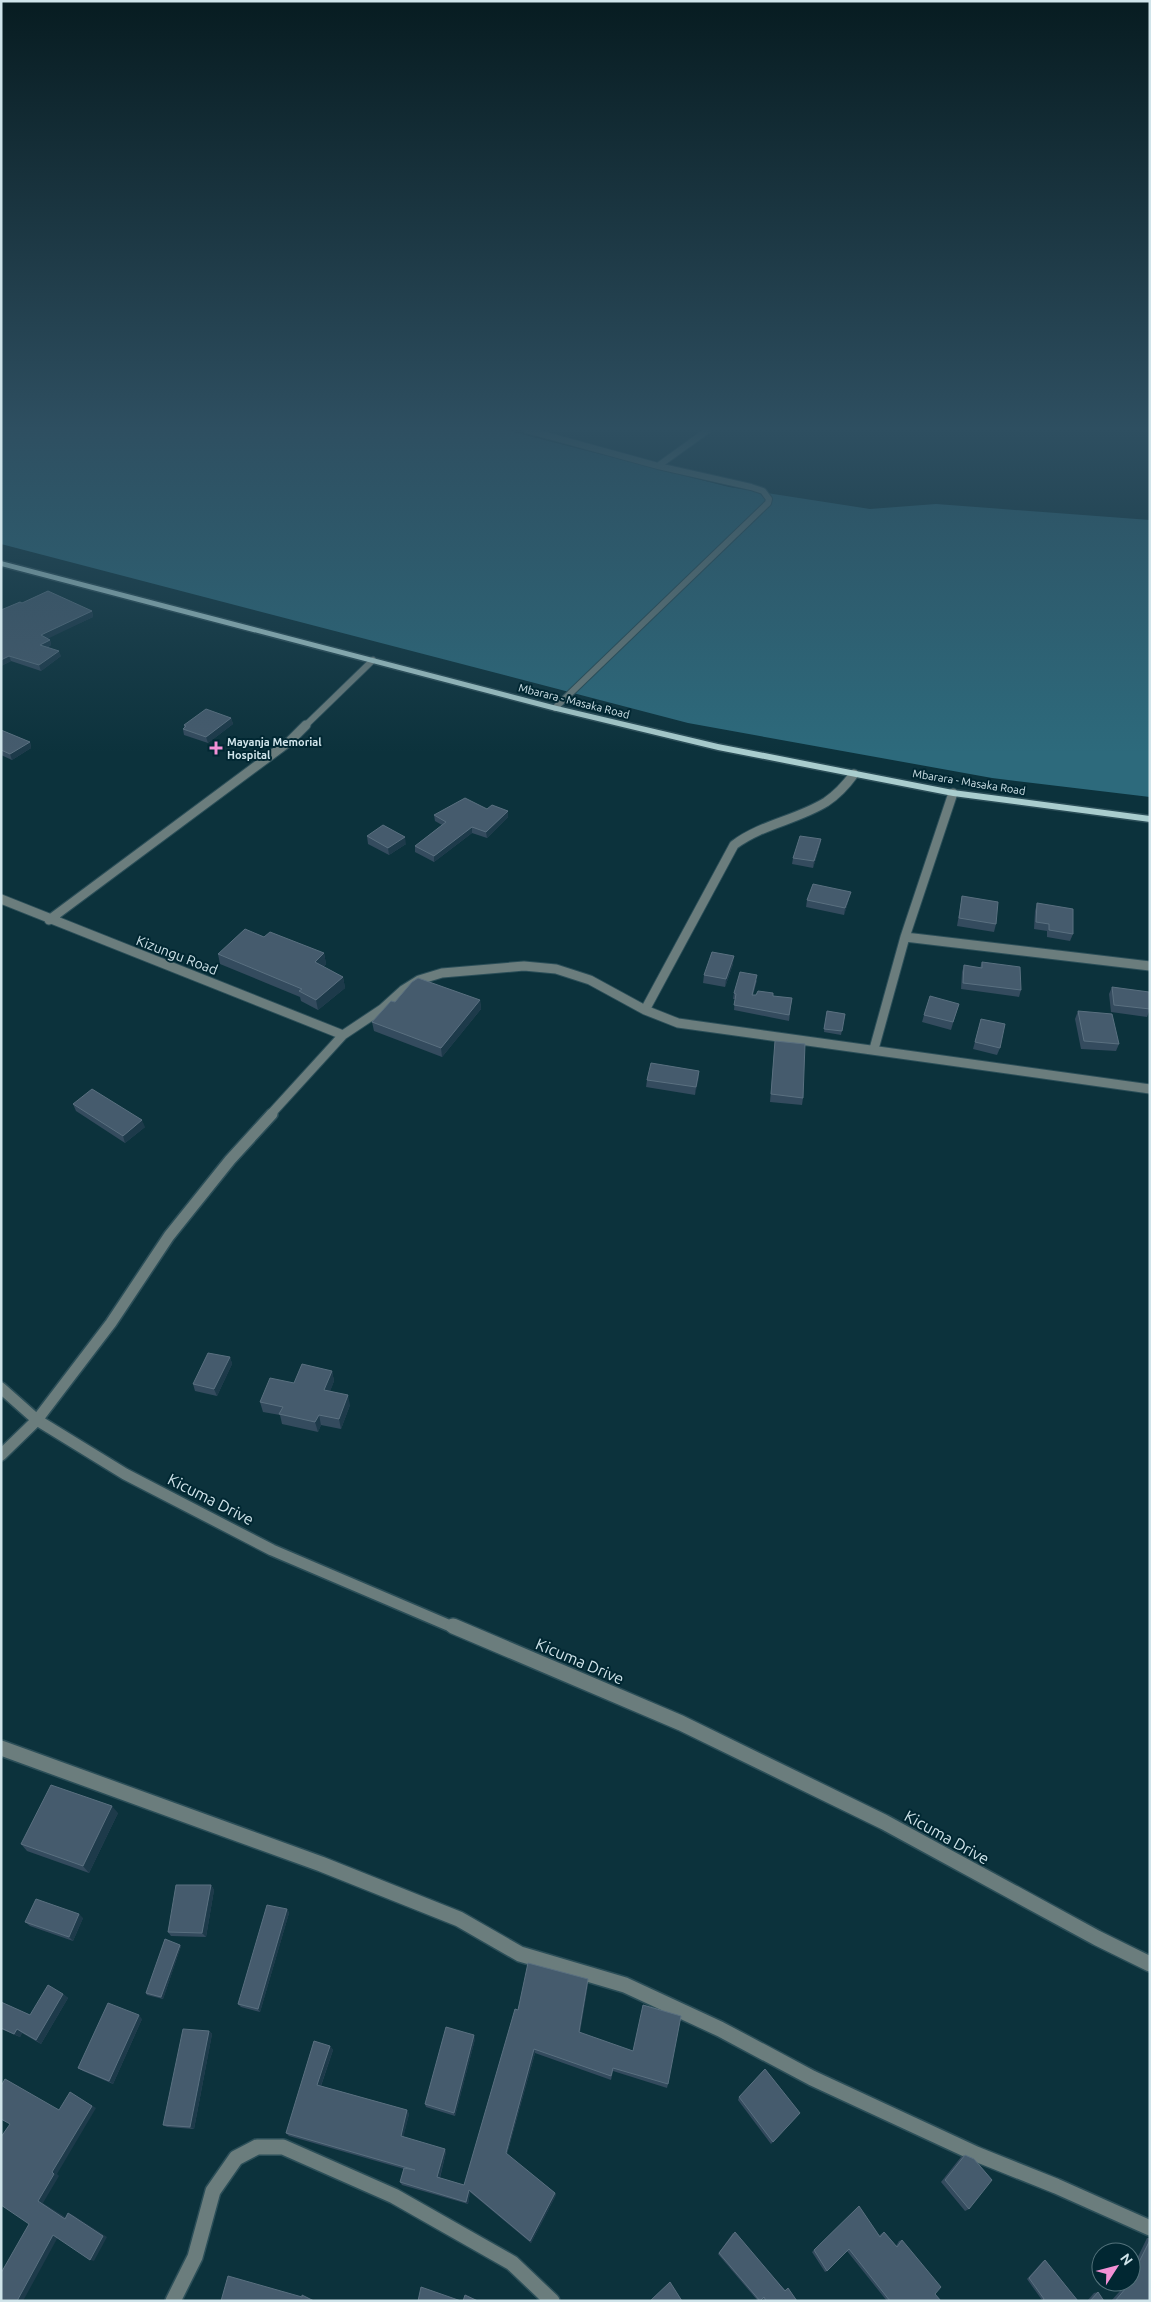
<svg xmlns="http://www.w3.org/2000/svg" width="1151" height="2302" font-family="Ubuntu,sans-serif">
  <style>
    .forest { fill: #2d6a7c }
    .lines { fill: none; stroke-linecap: round; stroke-linejoin: round }
    .minor-far3-casing { stroke: #2b4e58; stroke-width: 8 }
    .minor-far2-casing { stroke: #2b4e58; stroke-width: 11 }
    .minor-far1-casing { stroke: #2b4e58; stroke-width: 14 }
    .minor-casing { stroke: #2b4e58; stroke-width: 18 }
    .primary-casing { stroke: #2b4e58; stroke-width: 3 }
    .minor-far3 { stroke: #6b7d7d; stroke-width: 6 }
    .minor-far2 { stroke: #6b7d7d; stroke-width: 9 }
    .minor-far1 { stroke: #6b7d7d; stroke-width: 11 }
    .minor { stroke: #6b7d7d; stroke-width: 15 }
    .primary { fill: #a9cdce; fill-rule: evenodd }
    .wall { fill: #344b5e }
    .shaded-wall { fill: #1d3a4a }
    .building { fill: #455b6d; stroke: #5a7080 }
    .poi-dot { fill: #f391d6; stroke: #012732; stroke-width: 2 }
    .labels { text-anchor: middle; dominant-baseline: central; stroke-width: 4; stroke-linejoin: round; paint-order: stroke }
    .far-street-label { font-size: 11px; fill: #d0e4ea; stroke: #012732 }
    .far-poi-label { font-size: 11px; font-weight: bold; fill: #d0e4ea; stroke: #012732; text-anchor: start }
    .street-label { font-size: 14px; fill: #d0e4ea; stroke: #012732 }
    .near-street-label { font-size: 16px; fill: #d0e4ea; stroke: #012732 }
  </style>
  <rect width="100%" height="100%" fill="#0c323c"/>
  <!-- forest -->
  <path class="forest" d="M1,430H505L729,487L870,509L936,504L1150,520V797L992,778L688,723L1,544Z"/>
  <g class="lines">
    <defs>
      <path id="minor-far3" d="M527,430L658,466L751,487L763,491L769,499L768,503L555,708
        M658,466L708,430
        M305,726L373,660"/>
      <path id="minor-far2" d="M1,899L343,1035
        M49,920L290,741L306,725
        M905,937L1150,966
        M645,1010L734,845C762,824 797,820 826,802C838,794 846,785 854,774
        M874,1049L905,937L953,793
        M270,1115L343,1035L382,1009L403,990L419,980L442,973L524,966L556,969L590,980L645,1010L678,1023L1150,1089"/>
      <path id="minor-far1" d="M1,1388L37,1420L125,1474L272,1550L455,1628
        M1,1455L37,1420L111,1323L169,1236L230,1160L272,1114"/>
      <path id="minor" d="M453,1626L681,1723L884,1822L1097,1938L1150,1964
        M1,1748L321,1864L459,1919L520,1954L625,1985L720,2029L812,2078L976,2154L1056,2186L1150,2228
        M173,2301L195,2257L213,2191L236,2158L257,2147H283L394,2196L512,2263L552,2301"/>
      <path id="primary" d="M1,561L557,706L718,744L953,790L1150,816V822L953,796L718,750L552,710L1,566Z"/>
    </defs>
    <!-- minor-far3 casing -->
    <use href="#minor-far3" class="minor-far3-casing"/>
    <!-- minor-far2 casing -->
    <use href="#minor-far2" class="minor-far2-casing"/>
    <!-- minor-far1 casing -->
    <use href="#minor-far1" class="minor-far1-casing"/>
    <!-- minor casing -->
    <use href="#minor" class="minor-casing"/>
    <!-- primary casing -->
    <use href="#primary" class="primary-casing"/>
    <!-- minor-far3 -->
    <use href="#minor-far3" class="minor-far3"/>
    <!-- minor-far2 -->
    <use href="#minor-far2" class="minor-far2"/>
    <!-- minor-far1 -->
    <use href="#minor-far1" class="minor-far1"/>
    <!-- minor -->
    <use href="#minor" class="minor"/>
    <!-- primary -->
    <use href="#primary" class="primary"/>
  </g>
  <!-- wall -->
  <path class="wall" d="M22,603L92,611L93,617L47,638L50,640L51,645L48,647L61,656L41,671L11,661L1,666Z
    M231,718L233,724L208,743L184,735L183,729L184,728V725Z
    M1,730L30,742L31,748L12,760L1,755Z
    M487,809L508,817L487,838L472,833L434,862L415,852V846L442,825L435,821L434,815Z
    M367,836L406,844L389,855L368,844Z
    M821,839L820,845L813,868L792,864L793,858Z
    M962,896L996,924L994,932L957,926Z
    M849,899L844,915L806,907L807,900Z
    M1037,903L1073,934L1070,941L1047,937V931L1034,929L1035,911Z
    M264,937L324,953L326,964L323,967L343,977L345,988L318,1010L301,1001L300,997L220,964L218,954Z
    M982,962L1021,990L1019,997L961,989L962,972L964,965L980,968Z
    M733,964L725,987L703,983L704,975Z
    M757,980L753,995L792,998L789,1021L734,1010L735,999H733L734,993Z
    M1112,987L1150,1009L1147,1017L1111,1012L1109,994Z
    M480,1000L481,1009L442,1057L374,1031L372,1022L395,1002Z
    M959,1004L951,1030L922,1022L924,1015Z
    M827,1011L845,1014L841,1035L824,1032Z
    M1078,1011L1119,1044L1116,1051L1081,1049L1075,1019Z
    M981,1019L1000,1048L997,1055L973,1049Z
    M775,1041L803,1098L802,1105L770,1102Z
    M699,1071L695,1095L646,1087L647,1080Z
    M73,1104L145,1127L125,1143L76,1111Z
    M230,1357L232,1364L217,1396L195,1391L193,1384Z
    M332,1371L334,1381L330,1391L350,1405L341,1429L321,1425L318,1432L282,1424L280,1415L263,1412L260,1402L294,1383Z
    M118,1813L89,1873L27,1851L21,1844Z
    M211,1885L214,1890L206,1937L171,1936L168,1932Z
    M287,1909L289,1913L260,2012L241,2007L238,2004Z
    M83,1918L73,1941L30,1926L25,1922Z
    M180,1945L181,1946L163,1999L147,1995L146,1993Z
    M588,1984L580,2032L668,2084L667,2088L613,2071L611,2080L535,2053L507,2154L555,2193L556,2195L531,2243L470,2192L468,2204L402,2185L400,2182L404,2169L289,2136L286,2133L330,2046L333,2050L321,2086L407,2110L409,2114L403,2137L446,2152L440,2178L464,2185L518,2010Z
    M63,1994L68,1998L41,2044L22,2033L20,2037L1,2029V2002L30,2015Z
    M142,2019L113,2084L83,2071L78,2068Z
    M209,2031L212,2034L194,2129L167,2127L163,2125Z
    M475,2039L455,2116L426,2107L425,2104Z
    M739,2097L800,2113L771,2144L738,2100Z
    M965,2155L969,2209L965,2211L941,2182L961,2157Z
    M859,2206L879,2236L881,2234L884,2232L896,2246L899,2241L902,2240L935,2294L941,2301H887L847,2251L827,2271L825,2272L812,2252Z
    M733,2233L785,2290L788,2288L797,2301H764L762,2299L761,2301H758L718,2254Z
    M1147,2238H1150V2301H1111L1128,2282H1131V2279L1133,2276L1131,2274V2271Z
    M1045,2260L1078,2301H1041L1042,2300L1027,2279L1043,2261Z
    M1098,2292L1104,2301H1087L1094,2293Z"/>
  <!-- shaded-wall -->
  <path class="shaded-wall" d="M92,611L93,617L43,641L41,635Z
    M50,640L51,645L41,650L40,645Z
    M59,651L61,656L41,671L39,665Z
    M9,656L11,661L1,666V660Z
    M231,718L233,724L208,743L206,737Z
    M30,742L31,748L12,760L10,754Z
    M508,811V817L487,838L486,832Z
    M472,827V833L434,862V856Z
    M405,837L406,844L389,855L388,848Z
    M821,839L820,845L813,868L814,861Z
    M851,892L849,899L844,915L845,908Z
    M324,953L326,964L317,973L315,962Z
    M734,956L733,964L725,987L726,979Z
    M343,977L345,988L318,1010L316,1000Z
    M480,1000L481,1009L442,1057L441,1048Z
    M699,1071V1078L695,1095L696,1087Z
    M142,1120L145,1127L125,1143L123,1136Z
    M230,1357L232,1364L217,1396L214,1389Z
    M332,1371L334,1381L327,1400L324,1390Z
    M348,1395L350,1405L341,1429L339,1419Z
    M319,1415L321,1425L318,1432L315,1422Z
    M112,1806L118,1813L89,1873L83,1866Z
    M211,1885L214,1890L206,1937L202,1933Z
    M287,1909L289,1913L260,2012L258,2009Z
    M79,1914L83,1918L73,1941L69,1937Z
    M180,1945L181,1946L163,1999L161,1997Z
    M588,1979V1984L579,2036V2032Z
    M63,1994L68,1998L41,2044L36,2040Z
    M139,2015L142,2019L113,2084L109,2081Z
    M17,2029L22,2033L20,2037L14,2034Z
    M209,2031L212,2034L194,2129L190,2127Z
    M474,2035L475,2039L455,2116L454,2113Z
    M330,2046L333,2050L320,2088L317,2085Z
    M534,2049L535,2053L506,2156V2153Z
    M70,2092L96,2108L57,2174L59,2176L43,2203L70,2220L65,2219L38,2201L52,2172Z
    M407,2110L409,2114L403,2139L401,2136Z
    M445,2149L446,2152L439,2180L437,2177Z
    M469,2190L470,2192L468,2204L466,2202Z
    M555,2193L556,2195L531,2243L530,2241Z
    M68,2213L73,2215L107,2237L94,2261L90,2260Z
    M53,2235L58,2237L23,2301H17Z"/>
  <!-- building -->
  <path class="building" d="M48,591L92,611L41,635L50,640L40,645L59,651L39,665L9,656L1,660V610L20,602L22,603Z
    M206,709L231,718L206,737L183,729L186,726L184,725Z
    M1,730L30,742L10,754L1,750Z
    M465,798L487,809L492,805L508,811L486,832L472,827L434,856L415,846L446,822L434,815Z
    M383,825L405,837L388,848L367,836Z
    M800,836L821,839L814,861L793,858Z
    M813,884L851,892L845,908L807,900Z
    M962,896L998,902L996,924L959,918Z
    M1037,903L1073,909V934L1049,930V924L1036,922Z
    M245,929L264,937L270,932L324,953L315,962L343,977L316,1000L299,991L302,989L218,954Z
    M712,952L734,956L726,979L704,975Z
    M982,962L1020,967L1021,990L963,983L964,965L982,968Z
    M740,972L757,975L752,995H756L758,991L773,993V996L792,998L789,1015L734,1005L736,994L734,993Z
    M418,978L480,1000L441,1048L372,1022L391,1001L395,1002L412,982Z
    M1112,987L1149,992L1150,1009L1114,1005Z
    M930,996L959,1004L953,1022L924,1015Z
    M827,1011L845,1014L842,1031L824,1029Z
    M1078,1011L1112,1014L1119,1044L1084,1041Z
    M981,1019L1005,1024L1000,1048L975,1042Z
    M775,1041L805,1044L803,1098L771,1094Z
    M651,1063L699,1071L696,1087L647,1080Z
    M92,1089L142,1120L123,1136L73,1104Z
    M208,1353L230,1357L214,1389L193,1384Z
    M302,1364L332,1371L324,1390L348,1395L339,1419L319,1415L315,1422L279,1414L283,1407L260,1402L270,1378L294,1383Z
    M51,1785L112,1806L83,1866L21,1844Z
    M176,1885H211L202,1933L168,1932Z
    M36,1899L79,1914L69,1937L25,1922Z
    M267,1905L287,1909L258,2009L238,2004Z
    M165,1939L180,1945L161,1997L146,1993Z
    M528,1963L588,1979L579,2032L633,2051L643,2005L681,2016L668,2084L613,2068L611,2076L534,2049L506,2153L555,2193L530,2241L469,2190L466,2202L400,2182L404,2168L415,2170L286,2133L314,2041L330,2046L317,2085L407,2110L401,2136L445,2149L437,2177L464,2185L515,2009L518,2010Z
    M48,1985L63,1994L36,2040L17,2029L14,2034L1,2028V2002L30,2015Z
    M108,2003L139,2015L109,2081L78,2068Z
    M446,2027L474,2035L454,2113L425,2104Z
    M183,2029L209,2031L190,2127L163,2125Z
    M765,2069L800,2113L773,2142L739,2097Z
    M5,2079L59,2110L70,2092L92,2106L52,2172L54,2174L38,2201L65,2219L68,2213L103,2236L90,2260L53,2235L17,2301H1V2273L29,2224L1,2205V2137L10,2124L1,2119V2086Z
    M965,2155L974,2159L992,2180L969,2209L945,2180Z
    M859,2206L880,2237L884,2232L897,2247L902,2240L941,2287L935,2294L941,2301H890L849,2249L827,2271L814,2250Z
    M735,2232L785,2291L788,2288L797,2301H766L764,2297L760,2301L719,2253Z
    M1150,2240V2301H1115L1137,2275L1134,2272Z
    M1045,2260L1078,2301H1043L1044,2299L1029,2278Z
    M228,2276L302,2297V2295L314,2301H221Z
    M670,2282L682,2301H650Z
    M421,2287L461,2301H418Z
    M1098,2292L1104,2301H1090Z
    M465,2295L478,2301H463Z"/>
  <!-- sky -->
  <linearGradient id="sky" x2="0" y2="1"><stop stop-color="#071c21"/><stop offset="0.57" stop-color="#2e4f61"/><stop offset="1" stop-color="#2e4f61" stop-opacity="0"/></linearGradient>
  <rect width="1151" height="753" fill="url(#sky)"/>
  <!-- markers -->
  <path class="poi-dot" d="M213.5 740.5h5v5h5v5h-5v5h-5v-5h-5v-5h5z"/>
  <g class="labels">
    <!-- far-street labels -->
    <g class="far-street-label">
      <text transform="translate(574 701) rotate(14)">Mbarara - Masaka Road</text>
      <text transform="translate(969 782) rotate(9)">Mbarara - Masaka Road</text>
    </g>
    <!-- far-poi labels -->
    <g class="far-poi-label">
      <text x="227" y="742">Mayanja Memorial<tspan x="227" dy="13">Hospital</tspan></text>
    </g>
    <!-- street labels -->
    <g class="street-label">
      <text transform="translate(177 955) rotate(21)">Kizungu Road</text>
    </g>
    <!-- near-street labels -->
    <g class="near-street-label">
      <text transform="translate(211 1499) rotate(27)">Kicuma Drive</text>
      <text transform="translate(580 1661) rotate(23)">Kicuma Drive</text>
      <text transform="translate(947 1837) rotate(29)">Kicuma Drive</text>
    </g>
  </g>
  <!-- border -->
  <rect width="1151" height="2302" fill="none" stroke="#d0e4ea" stroke-width="5"/>
  <!-- north arrow -->
  <g transform="translate(1116 2267) rotate(54)"><circle r="24" fill="#012732" stroke="#54737c"/>
  <path d="M0-4L9 19L0 12L-9 19Z" fill="#f391d6"/>
  <text y="-8" font-size="14" font-weight="bold" text-anchor="middle" fill="#d0e4ea">N</text>
  </g>
</svg>
